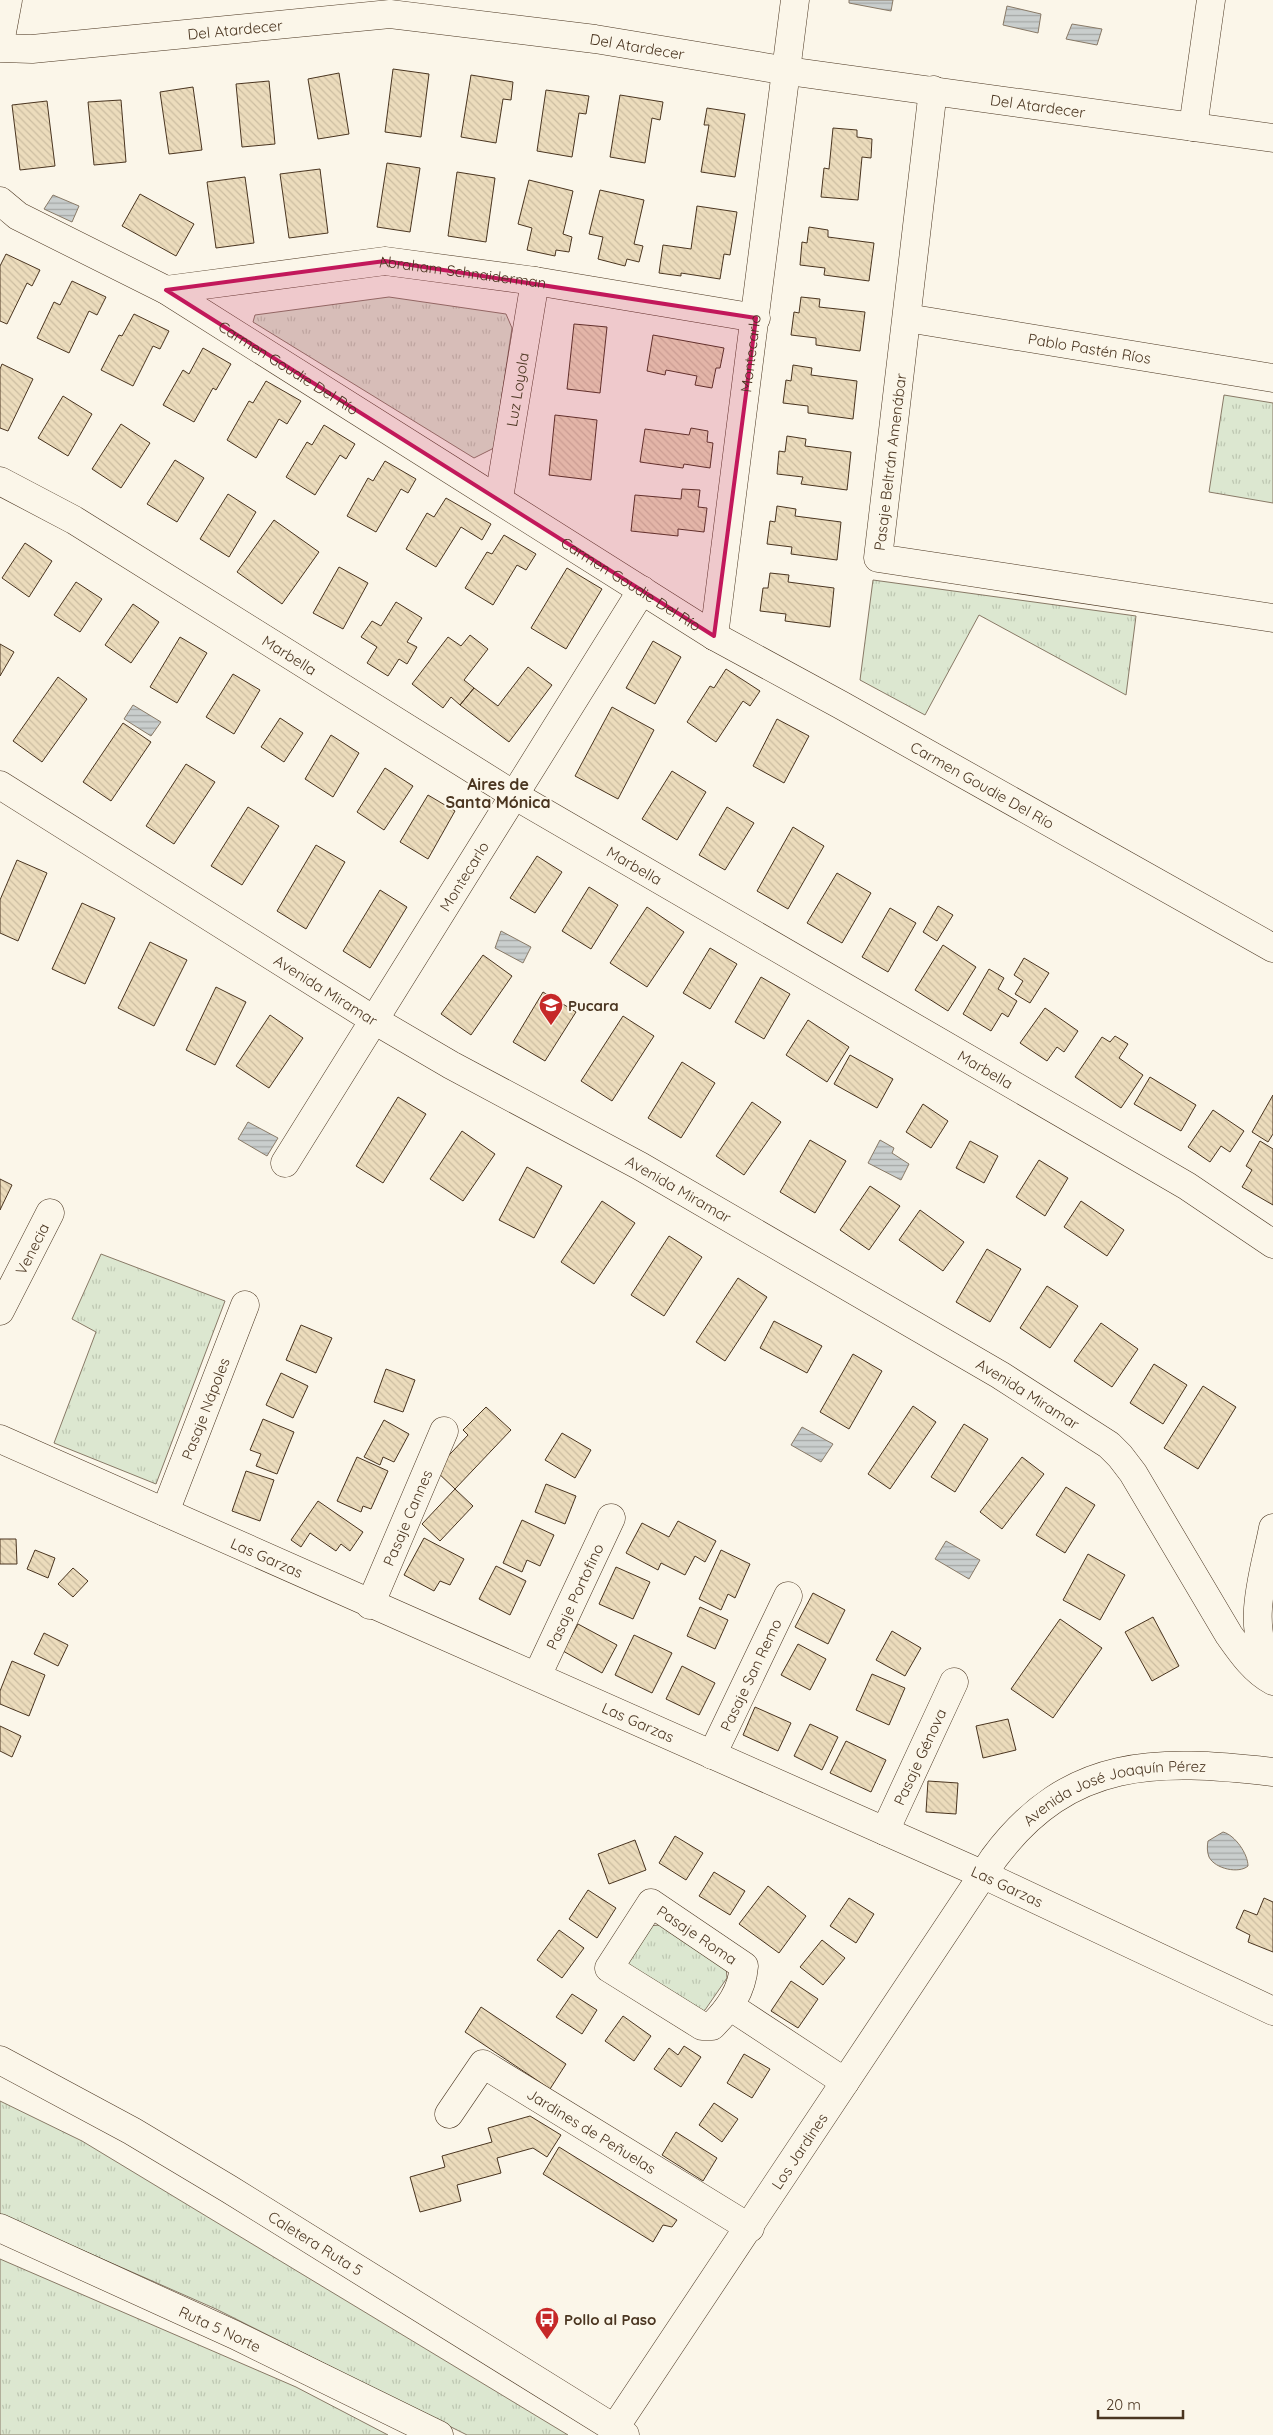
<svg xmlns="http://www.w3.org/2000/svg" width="1273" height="2435" font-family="Quicksand,sans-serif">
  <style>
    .grass { fill: url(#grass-tufts); stroke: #887966 }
    .water { fill: url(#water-rules); stroke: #887966 }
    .building { fill: url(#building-back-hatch); stroke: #4a3520 }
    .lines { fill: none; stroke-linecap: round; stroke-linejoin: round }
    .minor-casing { stroke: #4a3520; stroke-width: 29 }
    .major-casing { stroke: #4a3520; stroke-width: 29 }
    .highway-casing { stroke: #4a3520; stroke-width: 29 }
    .minor { stroke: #fbf6e9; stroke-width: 28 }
    .major { stroke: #fbf6e9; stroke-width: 28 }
    .highway { stroke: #fbf6e9; stroke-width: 28 }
    .marked { fill: #c2185b; fill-opacity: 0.2; stroke: #c2185b; stroke-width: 4; stroke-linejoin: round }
    .labels { text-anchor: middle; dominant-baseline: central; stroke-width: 4; stroke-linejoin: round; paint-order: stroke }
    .street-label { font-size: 15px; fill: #4a3520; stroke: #fbf6e9 }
    .poi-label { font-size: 15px; font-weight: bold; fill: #4a3520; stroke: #fbf6e9; text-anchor: start }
    .neighbourhood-label { font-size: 16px; font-weight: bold; fill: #4a3520; stroke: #fbf6e9 }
  </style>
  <defs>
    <pattern id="grass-tufts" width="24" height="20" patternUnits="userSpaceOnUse" patternTransform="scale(1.25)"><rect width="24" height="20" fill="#dce7d0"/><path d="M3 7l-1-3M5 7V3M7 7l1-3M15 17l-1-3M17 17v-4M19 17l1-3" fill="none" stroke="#bec7b2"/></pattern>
    <pattern id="water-rules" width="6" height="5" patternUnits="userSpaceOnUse" patternTransform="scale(1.25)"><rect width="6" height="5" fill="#c9cecd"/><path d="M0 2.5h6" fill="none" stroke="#a5a8a6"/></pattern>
    <pattern id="building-back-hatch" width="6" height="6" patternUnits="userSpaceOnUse" patternTransform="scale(1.25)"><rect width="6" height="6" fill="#ecdcbc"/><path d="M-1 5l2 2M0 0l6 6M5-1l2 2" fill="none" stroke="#ccbda1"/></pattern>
  </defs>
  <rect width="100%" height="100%" fill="#fbf6e9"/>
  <!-- grass -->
  <path class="grass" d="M389,297L506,314L512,328L494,448L474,458L253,322L255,315Z
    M1224,395L1273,403V503L1209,492Z
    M873,580L1136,616L1126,695L979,615L925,715L860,680Z
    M101,1254L225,1301L156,1484L54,1443L96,1332L72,1319Z
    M660,1925L726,1966L727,1978L705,2010L693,2014L627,1971L626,1959L647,1926Z
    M0,2101L82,2141L568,2435H467L216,2309L0,2214Z
    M0,2259L296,2387L388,2435H0Z"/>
  <!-- water -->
  <path class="water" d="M849,0H893L891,11L849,3Z
    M1007,6L1041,14L1038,33L1003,25Z
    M1072,24L1102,29L1097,45L1066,39Z
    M53,195L79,206L72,222L44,209Z
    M133,705L161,722L151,736L124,719Z
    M501,931L531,947L523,963L495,948Z
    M248,1122L278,1138L267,1156L238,1139Z
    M880,1140L894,1148L892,1153L909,1164L901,1180L868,1163Z
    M802,1427L833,1444L821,1462L791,1445Z
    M946,1541L980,1560L969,1579L935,1559Z
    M1223,1832C1235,1835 1248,1854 1248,1866C1239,1874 1215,1869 1209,1857C1207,1852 1207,1846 1208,1841Z"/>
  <!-- building -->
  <path class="building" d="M393,69L429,74L421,137L385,132Z
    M339,73L349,134L318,139L308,79Z
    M471,75L513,82L511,100L503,99L496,143L461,137Z
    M269,81L275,144L242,147L236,84Z
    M193,87L202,150L169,154L160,92Z
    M546,90L589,96L586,114L579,113L572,157L537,151Z
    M620,95L663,102L660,120L652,118L645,163L610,157Z
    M121,100L126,162L94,165L88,102Z
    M47,101L55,166L20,170L12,105Z
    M707,108L745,114L735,177L701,172L709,125H704Z
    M833,128L857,130V137L872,139L871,158L862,157L858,200L821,197L824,168L829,169Z
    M387,163L420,168L410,232L377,227Z
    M320,169L328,233L289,238L280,174Z
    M457,172L495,178L486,242L448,236Z
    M245,177L254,243L216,248L207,182Z
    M529,180L573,191L563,234L572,237L569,252L556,250L555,256L527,250L532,228L518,224Z
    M600,190L644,200L634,244L643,246L639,262L627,259L625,266L598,259L603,237L589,234Z
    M140,194L194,224L176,256L122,226Z
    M697,206L737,212L730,255L724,254L720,279L681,273V276L659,273L663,245L691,249Z
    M809,227L828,230V237L874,243L869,281L824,275L825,268L800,265L802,242L807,243Z
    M6,254L40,270L32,286L27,283L7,324L0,321V266Z
    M72,281L106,297L97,315L89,311L69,353L37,338L54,302L60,305Z
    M801,297L820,299L819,307L865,312L860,351L816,345V338L791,335L794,312L799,313Z
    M134,314L169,331L160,349L153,346L133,386L101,370L119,335L122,336Z
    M574,324L607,327L600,393L567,389Z
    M653,335L724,348L720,368H716L712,388L695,385L697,376L666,370L665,375L647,371Z
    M203,348L231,364L216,390L213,388L194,422L163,405L183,370L189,374Z
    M2,364L33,379L8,431L0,428V369Z
    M793,365L812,368L811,375L857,381L853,419L808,413V406L783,403L786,380L791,381Z
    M266,381L301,401L287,424L279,419L256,458L227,440L249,401L253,403Z
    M63,396L92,414L68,456L38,438Z
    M555,415L597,420L591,480L549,475Z
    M121,424L150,443L121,488L92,469Z
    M324,425L355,444L346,459L340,455L315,495L286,477L307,442L312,445Z
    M691,428L708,431L707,442L713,443L710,468L684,464L683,468L640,462L645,429L689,435Z
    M787,436L806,439L805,446L851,452L847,490L801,484L803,477L777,474L779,451L785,452Z
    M175,460L204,478L177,522L147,504Z
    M385,461L416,479L408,493L401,489L376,532L347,516L368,478L373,481Z
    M682,489L700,490L698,507L707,508L704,532L678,529V536L631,531L635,495L681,499Z
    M228,494L256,512L229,557L200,539Z
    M446,498L491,524L482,540L461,527L436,567L406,549L427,513L434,517Z
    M777,506L796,509L795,516L841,522L837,560L791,554L792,547L767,544L770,521L775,522Z
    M274,520L319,552L282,604L237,572Z
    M504,535L536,554L526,570L517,565L493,605L465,588L487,552L492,554Z
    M25,543L52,561L29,597L2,578Z
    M339,567L368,583L343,629L313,613Z
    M567,568L602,589L566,649L531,628Z
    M770,573L789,575L788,582L834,588L830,627L785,621L786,614L760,611L763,588H768Z
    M76,582L102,599L80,632L54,615Z
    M396,602L422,618L407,642L417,647L407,664L399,659L388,676L367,663L377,647L361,637L372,621L381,626Z
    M133,604L159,622L131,663L105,645Z
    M470,635L488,649L464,680L474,688L460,705L451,697L443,708L412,684L448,637L461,646Z
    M180,637L207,653L177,703L150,687Z
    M653,641L681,657L655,704L626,688Z
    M0,644L14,652L0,676Z
    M528,667L552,685L509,742L460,705L474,688L498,706Z
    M726,669L760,691L750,706L743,701L716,742L687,722L710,686L714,688Z
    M233,674L260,690L234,734L206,717Z
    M58,677L87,699L42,762L13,741Z
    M612,707L654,730L618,799L575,776Z
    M280,718L303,733L284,762L261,747Z
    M777,719L809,736L784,783L753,766Z
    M123,723L151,742L111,801L83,782Z
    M331,735L359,753L333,797L305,779Z
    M186,764L215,782L174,844L146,826Z
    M385,768L413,786L384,830L357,812Z
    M672,771L706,792L677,840L642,819Z
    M428,795L455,811L428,859L400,842Z
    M248,807L279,826L242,885L211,866Z
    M727,807L754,823L725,870L699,855Z
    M793,827L824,846L788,909L757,891Z
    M316,845L345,862L306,929L277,911Z
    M537,856L562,872L535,913L510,898Z
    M17,860L47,873L18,941L0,933V900Z
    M837,873L871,893L842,943L807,923Z
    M589,887L618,905L591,949L562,931Z
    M380,890L407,907L370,968L343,951Z
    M82,903L115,918L85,984L52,969Z
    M938,906L953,915L937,941L923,932Z
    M647,907L684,932L647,987L610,963Z
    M890,908L916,923L888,972L862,957Z
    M150,942L187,960L154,1026L118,1008Z
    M943,945L976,967L948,1011L915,990Z
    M710,948L737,964L710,1009L683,993Z
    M483,955L512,976L471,1035L441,1014Z
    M1024,958L1049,973L1030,1003L1015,994L1023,981L1014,975Z
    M989,969L1004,978L998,989L1017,1001L1008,1017L1002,1013L991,1031L963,1014Z
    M761,977L790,994L764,1039L735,1022Z
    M216,987L246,1002L215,1065L186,1050Z
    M543,992L576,1012L545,1061L513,1042Z
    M1045,1008L1078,1031L1064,1052L1057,1047L1047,1061L1020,1043Z
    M270,1015L303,1038L269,1088L236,1066Z
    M623,1016L654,1036L612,1101L581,1081Z
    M808,1020L849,1047L827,1082L786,1055Z
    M1115,1036L1128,1044L1119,1058L1143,1075L1121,1108L1075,1077L1102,1037L1110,1042Z
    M850,1055L893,1079L877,1108L834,1084Z
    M682,1062L715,1083L681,1138L648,1118Z
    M1150,1077L1196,1105L1181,1131L1134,1104Z
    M1273,1095V1134L1268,1142L1252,1132Z
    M398,1097L426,1114L383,1183L356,1166Z
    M752,1102L781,1122L744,1175L716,1156Z
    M923,1104L948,1121L931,1148L906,1132Z
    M1213,1110L1244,1131L1230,1152L1221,1146L1210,1162L1188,1147Z
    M462,1131L495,1154L463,1201L430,1179Z
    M810,1140L846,1161L815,1213L780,1192Z
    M970,1141L998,1156L984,1183L956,1168Z
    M1260,1141L1273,1149V1205L1242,1187L1252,1170L1246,1166Z
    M1039,1160L1068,1178L1045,1216L1016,1197Z
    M527,1167L562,1186L534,1238L499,1220Z
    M0,1179L12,1185L0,1210Z
    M870,1186L900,1206L869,1250L840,1230Z
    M602,1201L635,1223L594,1284L561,1262Z
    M1081,1201L1124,1230L1107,1256L1064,1227Z
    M920,1210L964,1242L943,1271L899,1240Z
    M669,1236L702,1257L664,1316L631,1295Z
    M987,1249L1021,1269L990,1322L956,1302Z
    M738,1278L767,1297L725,1361L696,1342Z
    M1047,1286L1078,1306L1050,1348L1020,1328Z
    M774,1321L822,1346L807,1373L760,1348Z
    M1101,1323L1138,1349L1112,1387L1074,1361Z
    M301,1325L332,1338L316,1373L286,1360Z
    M853,1354L882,1371L849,1429L820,1412Z
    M1154,1364L1187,1385L1163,1424L1130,1403Z
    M386,1369L415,1380L403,1412L374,1402Z
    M281,1373L308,1386L293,1418L266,1405Z
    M1203,1386L1236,1407L1198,1469L1164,1448Z
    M913,1406L936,1422L890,1489L868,1474Z
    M486,1407L511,1430L455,1489L435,1470L468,1435L463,1430Z
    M263,1419L294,1432L277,1474L256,1466L261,1454L250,1450Z
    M384,1420L409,1434L394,1462L383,1457L380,1465L364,1457Z
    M964,1424L988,1439L955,1492L931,1477Z
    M562,1433L591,1450L575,1478L545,1460Z
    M357,1457L388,1471L371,1509L363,1506L361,1512L337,1501Z
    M1022,1457L1044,1474L1002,1529L980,1512Z
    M246,1471L274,1480L260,1521L232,1511Z
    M546,1484L576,1496L565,1524L535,1512Z
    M1066,1487L1095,1505L1065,1553L1036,1535Z
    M455,1489L473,1506L440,1541L422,1524Z
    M318,1501L363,1532L350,1551L341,1544L336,1551L310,1533L301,1547L291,1540Z
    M522,1520L554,1535L540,1566L527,1560L522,1572L503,1563Z
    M678,1521L716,1541L705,1562L695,1556L685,1575L661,1563L658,1570L626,1553L642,1523L669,1537Z
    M424,1538L464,1559L450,1585L440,1581L434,1591L404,1575Z
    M0,1539H16L17,1564H0Z
    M35,1550L55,1558L48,1578L27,1569Z
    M721,1550L750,1564L735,1598L728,1594L721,1610L699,1599Z
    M1088,1554L1125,1575L1100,1620L1063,1600Z
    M496,1566L526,1581L510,1615L479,1599Z
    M616,1567L650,1582L633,1619L599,1604Z
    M73,1568L88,1581L73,1597L58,1584Z
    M813,1593L845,1610L828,1644L795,1627Z
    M700,1607L728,1620L715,1649L687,1636Z
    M1153,1617L1179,1666L1152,1681L1125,1632Z
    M1060,1619L1102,1648L1053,1718L1011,1689Z
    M578,1624L617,1645L602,1673L563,1651Z
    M892,1631L921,1648L905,1676L876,1660Z
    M44,1633L68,1645L58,1666L34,1654Z
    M634,1635L672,1653L652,1693L615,1675Z
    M798,1644L826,1659L810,1690L781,1675Z
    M12,1661L45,1675L29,1716L0,1704V1691Z
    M682,1666L715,1683L699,1715L666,1699Z
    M872,1674L905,1688L889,1725L856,1710Z
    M755,1707L791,1723L778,1751L743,1735Z
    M1008,1719L1016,1750L983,1758L976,1726Z
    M810,1724L838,1737L822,1770L794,1756Z
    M0,1726L21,1736L12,1757L0,1751Z
    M846,1741L886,1760L871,1792L830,1773Z
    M928,1781L958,1783L956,1814L926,1812Z
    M675,1836L703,1853L686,1880L659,1863Z
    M635,1840L646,1870L609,1884L598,1854Z
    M714,1872L745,1891L730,1915L699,1896Z
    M768,1886L806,1916L779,1953L739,1924Z
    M588,1890L616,1908L597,1938L569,1919Z
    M849,1898L874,1914L856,1943L830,1926Z
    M1264,1898L1273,1902V1952L1248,1942L1250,1935L1236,1928L1244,1910L1257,1915Z
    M559,1930L584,1948L562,1978L537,1960Z
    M822,1940L845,1958L823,1985L800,1967Z
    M791,1981L818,1999L798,2028L771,2011Z
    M572,1994L597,2010L582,2034L556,2017Z
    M481,2007L566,2064L550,2089L465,2032Z
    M623,2016L651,2036L634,2061L605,2041Z
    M684,2046L701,2057L681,2087L654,2069L669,2048L678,2055Z
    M744,2054L770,2069L752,2098L727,2083Z
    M714,2103L738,2119L722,2142L699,2125Z
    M530,2116L561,2135L547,2157L533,2148L497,2158L501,2173L457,2185L461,2201L420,2212L410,2177L445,2167L442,2156L492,2142L488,2128Z
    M676,2132L717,2158L703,2181L662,2155Z
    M559,2147L677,2220L672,2227L663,2225L653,2242L543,2174Z"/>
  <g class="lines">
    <defs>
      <g id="minor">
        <path d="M0,43L8,0"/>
        <path id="s1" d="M0,48L32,49L390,14L595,39L788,71L1273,138"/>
        <path d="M933,90L878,558L1273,618"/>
        <path d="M1193,127L1211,0"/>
        <path id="s2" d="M0,201L18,216L166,290L714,636L841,705L1273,948"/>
        <path id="s3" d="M166,290L385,261L535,281L756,318"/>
        <path id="s4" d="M907,318L1273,378"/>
        <path id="s5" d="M0,481L74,520L514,795L1187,1186L1273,1244"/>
        <path id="s6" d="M499,498L535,281"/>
        <path id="s7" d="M714,636L795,0"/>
        <path id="s8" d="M0,785L374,1020L451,1065L640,1166L1000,1375L1109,1445L1120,1456L1133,1473L1229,1635C1241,1652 1254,1671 1273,1681"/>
        <path id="s9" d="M285,1163L642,590"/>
        <path id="s10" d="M0,1311L50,1213"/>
        <path id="s11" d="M0,1439L984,1875L1273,2011"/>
        <path id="s12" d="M165,1512L245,1305"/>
        <path d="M1273,1528C1265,1571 1243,1629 1273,1668"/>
        <path id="s13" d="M370,1605L444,1431"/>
        <path id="s14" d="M537,1676L611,1518"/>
        <path id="s15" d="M712,1755L788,1596"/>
        <path id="s16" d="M885,1831L954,1682"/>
        <path d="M651,1903L744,1966C742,1991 729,2009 712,2026H702L609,1968Z"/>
        <path d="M731,2007L845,2082"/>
        <path id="s17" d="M449,2114L483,2064L750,2228"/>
      </g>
      <g id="major">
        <path id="s18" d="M0,2060L132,2131L229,2189L625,2435"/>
        <path id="s19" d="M614,2429L994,1858C1070,1756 1158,1759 1273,1772"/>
      </g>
      <g id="highway">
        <path id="s20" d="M0,2228L235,2335L439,2435"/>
      </g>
    </defs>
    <!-- minor casing -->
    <use href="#minor" class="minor-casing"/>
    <!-- major casing -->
    <use href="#major" class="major-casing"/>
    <!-- highway casing -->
    <use href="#highway" class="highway-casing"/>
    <!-- minor -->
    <use href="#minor" class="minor"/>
    <!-- major -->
    <use href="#major" class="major"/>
    <!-- highway -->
    <use href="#highway" class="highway"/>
  </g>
  <!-- marked area -->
  <path class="marked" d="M385,261L756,318L714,636L166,290Z"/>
  <!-- icons -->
  <defs>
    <symbol id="school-pin" viewBox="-11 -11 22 30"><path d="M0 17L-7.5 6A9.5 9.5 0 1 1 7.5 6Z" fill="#c62828" stroke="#fbf6e9"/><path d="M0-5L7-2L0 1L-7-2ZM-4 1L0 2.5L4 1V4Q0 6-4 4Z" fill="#fff"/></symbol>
    <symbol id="bus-pin" viewBox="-11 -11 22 30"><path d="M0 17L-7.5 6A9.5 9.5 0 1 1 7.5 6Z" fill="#c62828" stroke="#fbf6e9"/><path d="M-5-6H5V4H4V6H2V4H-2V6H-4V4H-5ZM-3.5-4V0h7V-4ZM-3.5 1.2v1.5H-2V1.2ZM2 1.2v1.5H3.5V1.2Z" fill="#fff"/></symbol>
  </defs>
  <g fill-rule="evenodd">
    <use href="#school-pin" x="537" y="991" width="28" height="38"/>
    <use href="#bus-pin" x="533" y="2305" width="28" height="38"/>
  </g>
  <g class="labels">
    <!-- street labels -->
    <g class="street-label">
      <text stroke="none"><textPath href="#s1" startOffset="236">Del Atardecer</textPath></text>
      <text stroke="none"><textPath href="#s1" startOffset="641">Del Atardecer</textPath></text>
      <text stroke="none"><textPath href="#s1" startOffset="1046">Del Atardecer</textPath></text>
      <text stroke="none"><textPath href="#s3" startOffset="299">Abraham Schnaiderman</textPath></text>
      <text stroke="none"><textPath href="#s4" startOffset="185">Pablo Pastén Ríos</textPath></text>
      <text stroke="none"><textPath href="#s7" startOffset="285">Montecarlo</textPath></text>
      <text stroke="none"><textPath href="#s2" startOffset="334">Carmen Goudie Del Río</textPath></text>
      <text stroke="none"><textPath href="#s6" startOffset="110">Luz Loyola</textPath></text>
      <text transform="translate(890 462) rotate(-83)">Pasaje Beltrán Amenábar</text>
      <text stroke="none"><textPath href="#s2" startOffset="739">Carmen Goudie Del Río</textPath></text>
      <text stroke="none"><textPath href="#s5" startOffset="338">Marbella</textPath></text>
      <text stroke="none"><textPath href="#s2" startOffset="1144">Carmen Goudie Del Río</textPath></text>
      <text stroke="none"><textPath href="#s5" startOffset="742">Marbella</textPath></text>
      <text stroke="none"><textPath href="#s9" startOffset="338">Montecarlo</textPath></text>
      <text stroke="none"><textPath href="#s8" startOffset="385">Avenida Miramar</textPath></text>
      <text stroke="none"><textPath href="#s5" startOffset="1148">Marbella</textPath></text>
      <text stroke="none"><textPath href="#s8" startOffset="790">Avenida Miramar</textPath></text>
      <text stroke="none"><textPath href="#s10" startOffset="70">Venecia</textPath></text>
      <text stroke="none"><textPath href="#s8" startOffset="1195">Avenida Miramar</textPath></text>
      <text stroke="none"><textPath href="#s12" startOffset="111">Pasaje Nápoles</textPath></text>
      <text stroke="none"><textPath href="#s13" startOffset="95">Pasaje Cannes</textPath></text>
      <text stroke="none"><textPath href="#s11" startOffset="292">Las Garzas</textPath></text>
      <text stroke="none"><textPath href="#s14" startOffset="88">Pasaje Portofino</textPath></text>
      <text stroke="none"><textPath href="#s15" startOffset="89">Pasaje San Remo</textPath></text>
      <text stroke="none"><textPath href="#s11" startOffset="698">Las Garzas</textPath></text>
      <text stroke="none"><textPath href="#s16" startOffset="82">Pasaje Génova</textPath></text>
      <text stroke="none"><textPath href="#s19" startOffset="831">Avenida José Joaquín Pérez</textPath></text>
      <text stroke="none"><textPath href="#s11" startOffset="1102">Las Garzas</textPath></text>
      <text transform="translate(697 1935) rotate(34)">Pasaje Roma</text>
      <text stroke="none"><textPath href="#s17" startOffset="188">Jardines de Peñuelas</textPath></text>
      <text stroke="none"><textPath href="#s19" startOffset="334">Los Jardines</textPath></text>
      <text stroke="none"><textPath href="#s18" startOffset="365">Caletera Ruta 5</textPath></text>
      <text stroke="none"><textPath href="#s20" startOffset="242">Ruta 5 Norte</textPath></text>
    </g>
    <!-- poi labels -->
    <g class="poi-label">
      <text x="568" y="1005">Pucara</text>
      <text x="564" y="2319">Pollo al Paso</text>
    </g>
    <!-- neighbourhood labels -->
    <g class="neighbourhood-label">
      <text x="498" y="784">Aires de<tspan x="498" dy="18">Santa Mónica</tspan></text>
    </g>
  </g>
  <!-- scale -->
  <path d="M1098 2410v8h85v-8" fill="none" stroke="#4a3520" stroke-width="2.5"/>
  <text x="1106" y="2410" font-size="15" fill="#4a3520" stroke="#fbf6e9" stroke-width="4" paint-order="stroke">20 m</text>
</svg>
